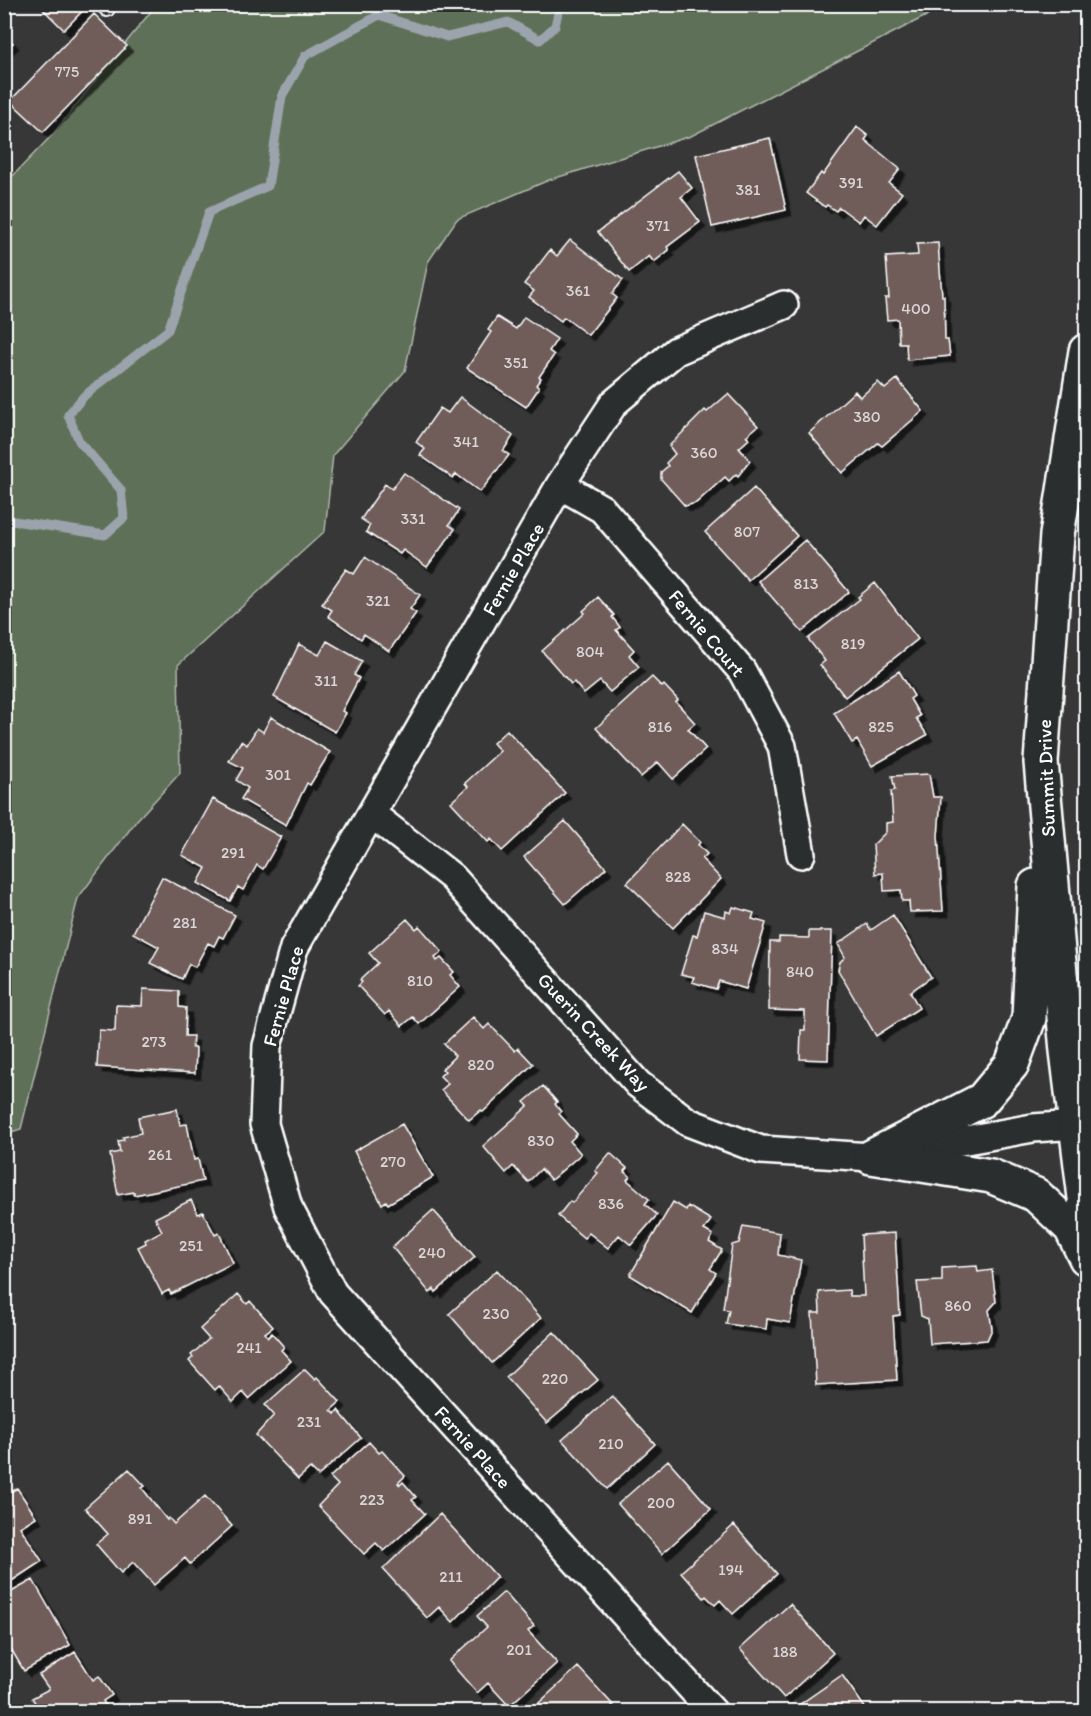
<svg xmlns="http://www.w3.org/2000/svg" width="1091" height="1716" font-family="Itim,sans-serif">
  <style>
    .green { fill: #5f7059; stroke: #afb8ac; stroke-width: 1.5 }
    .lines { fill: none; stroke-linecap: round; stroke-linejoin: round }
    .stream { stroke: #9ba4ac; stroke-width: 9 }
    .building { fill: #6f5d5a; stroke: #fff; stroke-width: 1.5; filter: url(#shadow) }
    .service-casing { stroke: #fff; stroke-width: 18 }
    .minor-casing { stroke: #fff; stroke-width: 32 }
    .secondary-casing { stroke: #fff; stroke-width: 38 }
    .service { stroke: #2a2d2e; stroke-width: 14 }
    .minor { stroke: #2a2d2e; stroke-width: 27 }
    .secondary { stroke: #2a2d2e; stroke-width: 33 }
    .labels { text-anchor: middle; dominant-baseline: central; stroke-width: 6; stroke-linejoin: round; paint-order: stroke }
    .number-label { font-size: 16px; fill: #dbd6d6 }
    .street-label { font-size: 20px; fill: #fff; stroke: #2a2d2e }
  </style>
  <defs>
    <filter id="shadow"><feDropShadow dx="5.5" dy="5.5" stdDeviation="0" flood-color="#0009"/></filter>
  </defs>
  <rect width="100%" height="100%" fill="#383737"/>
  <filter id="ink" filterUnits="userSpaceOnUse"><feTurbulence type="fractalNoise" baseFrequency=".0167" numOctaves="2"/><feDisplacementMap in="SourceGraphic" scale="12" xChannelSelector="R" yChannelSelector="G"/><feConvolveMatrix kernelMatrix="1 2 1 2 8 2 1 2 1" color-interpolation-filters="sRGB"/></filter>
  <g filter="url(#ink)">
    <!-- green -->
    <path class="green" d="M156,5H940L926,16L691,136L549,180L457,219L428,262L405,371L333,455L325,531L178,665L180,773L137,820L78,898L21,1129L5,1134V184L52,135Z"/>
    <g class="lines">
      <!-- stream -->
      <path class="stream" d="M4,525L14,521L105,535L124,518L121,490L79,441L68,415L84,396L168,330L209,212L268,186L282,96L305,56L379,15L447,37L508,22L540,40L555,26L560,4"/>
    </g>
    <!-- building -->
    <path class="building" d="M38,4H89L64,30Z
      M94,14L127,46L43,132L10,101Z
      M4,33L13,43L4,51Z
      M857,127L868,136L865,140L900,169L889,183L902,193L877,225L864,215L859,222L839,207L836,211L827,205L825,207L806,193L821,173L823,175Z
      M770,138L786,210L712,227L696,155Z
      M678,171L692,188L681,197L700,222L667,247L669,250L654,262L649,256L629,272L598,232Z
      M570,240L623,280L612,294L617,298L588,335L564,317L561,321L529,297L534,291L524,284L550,250L557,256Z
      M938,243L942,296H944L945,340H948L950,356L907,360L906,343H899L898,319L887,320L885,298H889L886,257L918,255L917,244Z
      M497,317L516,329L524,317L557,339L549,351L554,355L539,377L541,378L536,385L539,388L526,407L467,368L491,332L488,330Z
      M897,379L923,411L882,446L878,443L842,473L809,433L855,391L860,397L878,382L885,389Z
      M728,394L758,426L746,436L749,439L739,448L750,461L738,476L736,474L729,481L725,477L696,503L685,506L661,479V472L668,466L666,463L675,454L669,446L705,410L707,412Z
      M460,397L513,436L503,451L509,455L480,492L456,474L453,478L420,455L425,449L416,442L440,408L448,413Z
      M404,473L459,510L449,525L455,529L427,567L403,550L400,554L366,532L370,525L361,519L385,484L392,489Z
      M754,488L797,536L748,580L705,532Z
      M805,540L849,592L802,632L758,581Z
      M365,557L420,595L410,609L416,613L389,651L364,634L361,639L328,616L332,610L322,604L346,569L354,574Z
      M875,583L918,639L845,697L820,665L825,661L808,639L860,599L858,597Z
      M598,597L614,615L612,617L620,627L616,630L634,650L629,655L639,667L610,692L600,681L584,694L574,682L571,684L542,651L585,613L583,611Z
      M327,641L362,661L354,675L359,678L342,711L346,713L335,732L274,697L299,644L319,655Z
      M899,671L914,696L910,699L920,716L916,718L927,735L872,766L857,740L852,743L834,713Z
      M652,677L662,687L664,685L678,700L676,702L695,723L688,729L706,749L673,779L658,762L641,777L596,728Z
      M271,717L330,752L310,785L307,783L286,825L241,799L248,788L236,780L243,768L229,761L241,741L247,745L257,728L263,732Z
      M507,730L565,793L502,851L491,839L488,842L451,802L468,787L465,783L500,751L493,743Z
      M929,774L933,797H941L938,836L943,911L910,912L909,901H902L901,890L884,891L883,873L875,874L873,845L886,832V823L893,822L891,791L895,790L892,776Z
      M213,799L281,837L263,869L257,865L243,890L238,887L230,901L198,883L206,868L182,855Z
      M565,821L606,868L565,904L524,857Z
      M682,824L700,842L698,845L707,854L702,859L721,879L673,928L627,883Z
      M162,877L235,915L223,938L219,936L214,946L208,943L195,967L189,964L182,979L150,963L159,947L133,933Z
      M733,907L754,913L752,919L766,923L746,989L719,981L716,989L692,982L694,977L681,974L693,935L697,936L704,911L725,917L726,911L731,913Z
      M893,915L931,977L910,992L919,1008L876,1036L838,970L840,962L845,957L838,944L867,924L871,930Z
      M407,919L416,929L419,926L442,952L435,958L437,961L441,958L454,972L450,975L460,987L419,1024L413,1017L402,1026L389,1011L385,1015L358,986L362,982L360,980L378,963L369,953Z
      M809,931H832L828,1060L800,1059L801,1030H805V1011L769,1010L770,942H779V937L809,938Z
      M143,989L179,991V1007L186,1008L185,1036H193L192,1048H196L195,1073L97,1067L99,1030L115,1031L116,1005L142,1006Z
      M473,1017L484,1029L489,1024L515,1051L518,1048L533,1064L483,1112L481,1110L469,1120L441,1090L448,1084L440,1076L445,1071L442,1069L455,1056L444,1044Z
      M543,1086L557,1102L555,1104L561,1112L559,1114L577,1134L570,1141L581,1154L551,1180L541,1169L528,1182L513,1166L506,1173L483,1146L528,1106L524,1102Z
      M177,1109L180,1125L187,1124L194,1160L198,1159L203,1181L134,1195V1192L118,1195L110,1154L120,1152L118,1141L124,1140L123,1137L141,1133L138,1117Z
      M402,1124L433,1177L388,1204L386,1201L382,1204L354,1151Z
      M610,1153L627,1168L624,1171L630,1176L627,1180L649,1199L645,1204L657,1215L631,1245L619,1235L608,1248L589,1233L584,1238L558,1216L570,1201L572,1203L598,1173L595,1171Z
      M191,1200L198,1214L203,1212L215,1235L219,1233L233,1263L171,1294L169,1290L162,1294L138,1247L146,1243L145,1240L162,1231L155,1218Z
      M673,1202L686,1210L688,1206L711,1220L704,1230L713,1235L709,1242L722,1250L710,1269L716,1273L692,1313L630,1275Z
      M433,1210L475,1257L436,1292L434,1289L430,1293L392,1247Z
      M743,1226L780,1233L778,1255L801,1260L790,1323L767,1319L766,1329L726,1324L729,1310L723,1309L732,1245L739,1243Z
      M895,1233L900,1315L893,1316L897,1380L816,1385L812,1313H820L819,1292L849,1290L850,1296H864L861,1235Z
      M977,1266L978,1272L992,1270L996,1302L989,1310L992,1329L987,1340L930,1344L928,1319L921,1316L917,1282L942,1281V1268Z
      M497,1270L541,1318L492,1363L449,1314Z
      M238,1294L247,1304L250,1301L273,1327L265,1333L268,1337L272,1333L284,1347L281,1350L291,1361L249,1399L243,1392L233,1402L219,1386L215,1390L189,1361L193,1357L191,1355L209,1339L200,1329Z
      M554,1332L598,1380L547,1423L506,1377Z
      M305,1369L315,1379L317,1377L340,1402L331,1410L335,1414L338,1410L361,1438L318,1476L310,1468L298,1479L256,1435L274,1415L265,1405Z
      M612,1396L655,1444L607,1489L562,1440Z
      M369,1442L379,1453L382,1451L405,1476L398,1483L400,1485L403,1482L416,1497L412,1500L425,1514L384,1551L376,1543L364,1554L318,1506L338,1485L330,1477Z
      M668,1460L711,1509L662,1554L618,1504Z
      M129,1469L145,1486L142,1488L167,1520L169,1518L174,1524L205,1496L232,1526L190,1564L185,1558L154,1585L133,1562L121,1573L96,1544L108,1534L85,1508Z
      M17,1488L36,1517L20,1527L42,1561L4,1586V1496Z
      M440,1514L497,1577L453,1622L439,1607L427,1618L383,1569Z
      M734,1525L777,1574L733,1614L720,1600L715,1605L706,1596L704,1598L681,1572Z
      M33,1580L70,1645L24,1671L4,1637V1596Z
      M504,1592L534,1626L528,1631L557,1663L509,1706L488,1683L477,1693L449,1661L487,1627L477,1616Z
      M790,1604L833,1653L784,1698L740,1649Z
      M75,1652L93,1680L99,1676L112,1695L103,1701L109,1712H41L32,1698L49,1689L39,1675Z
      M578,1667L613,1705L609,1709L611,1712H529Z
      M842,1675L868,1712H801L803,1710L799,1705Z"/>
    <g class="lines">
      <defs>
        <path id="service" d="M103,4L107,9"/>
        <path id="minor" d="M560,485L602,509L742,671L782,746L801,854
          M373,815L452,877L638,1084L688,1122L761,1150L871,1157L1033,1128L1076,1125
          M713,1712L333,1293L288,1207L264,1124L267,1046L294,948L560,485L614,403L676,351L784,305"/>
        <path id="secondary" d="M1086,351L1057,535L1041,762L1067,1051L1086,1206
          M871,1157L982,1100L1012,1064L1029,1018L1035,886
          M871,1157L991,1176L1036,1195L1071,1228L1086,1258"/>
      </defs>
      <!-- service casing -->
      <use href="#service" class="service-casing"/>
      <!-- minor casing -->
      <use href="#minor" class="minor-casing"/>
      <!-- secondary casing -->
      <use href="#secondary" class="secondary-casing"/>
      <!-- service -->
      <use href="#service" class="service"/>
      <!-- minor -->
      <use href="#minor" class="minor"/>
      <!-- secondary -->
      <use href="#secondary" class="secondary"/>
    </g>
  </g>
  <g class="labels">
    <!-- number labels -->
    <g class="number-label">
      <text x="67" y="71">775</text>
      <text x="851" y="182">391</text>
      <text x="748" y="189">381</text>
      <text x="658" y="225">371</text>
      <text x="578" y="290">361</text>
      <text x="916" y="308">400</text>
      <text x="516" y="362">351</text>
      <text x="867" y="416">380</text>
      <text x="466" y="441">341</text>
      <text x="704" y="452">360</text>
      <text x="413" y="518">331</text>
      <text x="747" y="531">807</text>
      <text x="806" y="583">813</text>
      <text x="378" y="600">321</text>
      <text x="853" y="643">819</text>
      <text x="590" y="651">804</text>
      <text x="326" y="680">311</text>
      <text x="660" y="726">816</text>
      <text x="881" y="726">825</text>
      <text x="278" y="774">301</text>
      <text x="233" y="852">291</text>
      <text x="678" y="876">828</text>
      <text x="185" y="922">281</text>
      <text x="725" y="948">834</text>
      <text x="800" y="971">840</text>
      <text x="420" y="980">810</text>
      <text x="154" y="1041">273</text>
      <text x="481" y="1064">820</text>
      <text x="541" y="1140">830</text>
      <text x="160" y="1154">261</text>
      <text x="393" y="1161">270</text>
      <text x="611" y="1203">836</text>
      <text x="191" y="1245">251</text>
      <text x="432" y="1252">240</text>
      <text x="958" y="1305">860</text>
      <text x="496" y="1313">230</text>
      <text x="249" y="1347">241</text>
      <text x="555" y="1378">220</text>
      <text x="309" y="1421">231</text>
      <text x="611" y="1443">210</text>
      <text x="372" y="1499">223</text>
      <text x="661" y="1502">200</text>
      <text x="140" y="1518">891</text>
      <text x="731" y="1569">194</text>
      <text x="451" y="1576">211</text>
      <text x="519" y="1649">201</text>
      <text x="785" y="1651">188</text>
    </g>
    <!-- street labels -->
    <g class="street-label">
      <text transform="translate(513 569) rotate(-60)">Fernie Place</text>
      <text transform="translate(707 633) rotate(50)">Fernie Court</text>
      <text transform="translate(1046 778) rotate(-92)">Summit Drive</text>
      <text transform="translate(283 996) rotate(-74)">Fernie Place</text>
      <text transform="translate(594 1032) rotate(47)">Guerin Creek Way</text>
      <text transform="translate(473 1447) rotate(48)">Fernie Place</text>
    </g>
  </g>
  <!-- margin -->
  <rect width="1091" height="1716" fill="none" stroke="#2a2d2e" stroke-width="24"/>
  <rect x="12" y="12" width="1067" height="1692" fill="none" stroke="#fff" stroke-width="2" filter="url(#ink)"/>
</svg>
